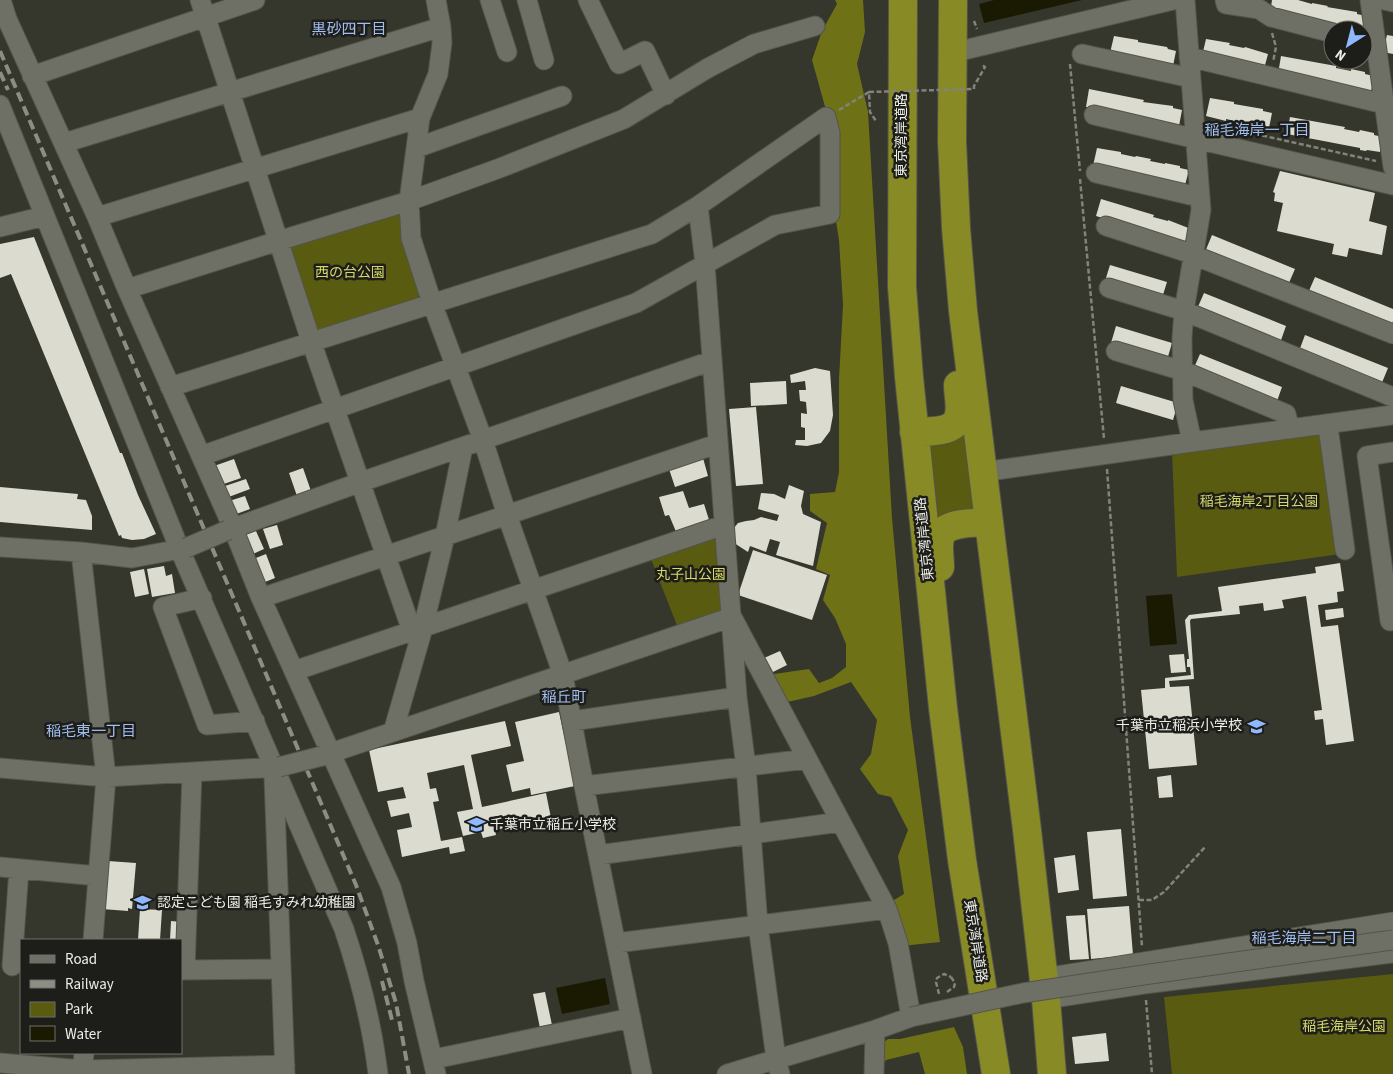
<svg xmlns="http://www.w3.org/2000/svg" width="1393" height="1074" font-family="'Source Sans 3','Noto Sans JP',sans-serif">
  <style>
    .green { fill: #595b11 }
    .forest { fill: #6f7117 }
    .water { fill: #1a1a02 }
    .building { fill: #dbdccf }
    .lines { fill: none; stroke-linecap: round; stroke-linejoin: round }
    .minor-casing { stroke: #53544b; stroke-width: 21 }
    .highway-casing { stroke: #53544b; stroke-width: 30 }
    .path { stroke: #82837b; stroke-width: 2.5; stroke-dasharray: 5 2.5; stroke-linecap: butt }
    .minor { stroke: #6f7065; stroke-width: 19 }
    .highway { stroke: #888a25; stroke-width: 28 }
    .rail { stroke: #8c8d85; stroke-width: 4; stroke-dasharray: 10 5; stroke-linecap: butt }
    .minor-bridge-casing { stroke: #53544b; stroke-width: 21; stroke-linecap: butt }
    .path-bridge { stroke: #82837b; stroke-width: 2.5; stroke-dasharray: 5 2.5; stroke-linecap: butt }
    .minor-bridge { stroke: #6f7065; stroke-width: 19 }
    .labels { text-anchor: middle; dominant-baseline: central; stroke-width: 5; stroke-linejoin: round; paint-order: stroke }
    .street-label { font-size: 14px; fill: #edede7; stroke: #1d1d19 }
    .park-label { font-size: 14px; fill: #d5d967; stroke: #1d1d19 }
    .poi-label { font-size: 14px; fill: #edede7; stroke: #1d1d19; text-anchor: start }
    .neighbourhood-label { font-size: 15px; fill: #a1bff3; stroke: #1d1d19 }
  </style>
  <rect width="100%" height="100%" fill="#35362c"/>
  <!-- green -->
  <path class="green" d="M397,209L404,215L409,251L419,295L416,302L322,331L314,328L287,252L291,243Z
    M965,427L975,514L933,529L924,443Z
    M1322,429L1340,554L1177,577L1172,451Z
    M712,535L719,538L721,614L678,628L649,554Z
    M1393,974V1074H1172L1164,997Z"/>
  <!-- forest -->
  <path class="forest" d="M835,0H863L865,32L857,64L868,112L892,518L910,717L940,942L901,946L889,903L904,894L898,856L908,830L891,797L878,794L860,769L871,754L877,720L851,682L814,696L783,703L767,675L809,669L819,683L832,678L846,667V644L835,618L823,600L830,575L816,569L827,523L810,511V494L835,492L839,472V379L843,305L839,240L835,215L831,128L812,60L822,31L837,4Z
    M954,1027L963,1047L967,1074H925L919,1052L886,1060L881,1067L882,1044L888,1039H900Z"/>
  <!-- water -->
  <path class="water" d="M994,0H1082L984,23L979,4Z
    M1172,594L1177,644L1150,646L1146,596Z
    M605,978L610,1004L562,1014L556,988Z"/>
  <!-- building -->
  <path class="building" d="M1272,0H1298L1312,4V3L1328,6L1327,7L1357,12V14L1366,16L1363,30L1349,29V30L1343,29V27L1270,13Z
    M1387,35L1393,36V54L1383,52Z
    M1114,36L1138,40V42L1167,47L1168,49L1176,51L1173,66L1110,53Z
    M1206,39L1230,43L1229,45L1244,48L1245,47L1268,54L1264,69L1202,56Z
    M1281,56L1336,66V68L1351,71V69L1365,72V74L1374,76L1371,92L1278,74Z
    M1089,89L1144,100L1143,102L1173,106V108L1182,110L1179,126L1086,107Z
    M1210,98L1234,102V104L1263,109V111L1272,113L1269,128L1257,126L1256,127L1249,124L1226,119V121L1206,116Z
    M1290,117L1345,127L1344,129L1359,132L1360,130L1374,133V135L1383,137L1380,152L1367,150L1366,151L1360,150V148L1287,134Z
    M1097,148L1121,152V154L1135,157L1136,156L1151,159L1150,161L1165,164V163L1180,166V168L1189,170L1185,185L1093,166Z
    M1280,171L1375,193L1369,221L1387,226L1382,255L1349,248L1347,257L1332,254L1334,244L1277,231L1283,203L1274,201L1275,193L1273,192Z
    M1101,199L1154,215L1153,217L1168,221V220L1191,229L1186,244L1096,216Z
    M1212,235L1295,269L1288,285L1205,252Z
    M34,237L120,453H122L138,495L156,534L144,539L132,540L122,538L121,535L119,536L11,274L0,278V244Z
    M1110,265L1167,282L1162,298L1105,281Z
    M1315,277L1393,309V321L1391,327L1308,293Z
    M1204,293L1286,326L1280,343L1197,309Z
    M1116,326L1172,343L1167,360L1111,343Z
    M1305,335L1388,368L1381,385L1299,351Z
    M1200,354L1282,387L1276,404L1193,370Z
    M815,368L830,371L833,415L830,431L821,443L807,446L795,445L796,440H805V428L801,427V413L807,414L806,402L800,401L799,390H806L805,381L791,383L790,375Z
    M786,381L787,404L751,406L750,383Z
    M1121,386L1178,403L1173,420L1116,403Z
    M756,407L763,484L736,486L729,409Z
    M703,458L708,476L675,487L669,469Z
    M234,459L241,478L221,485L214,466Z
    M303,468L311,491L297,496L289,473Z
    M246,479L250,489L226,498L222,487Z
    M789,485L804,491L801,506L803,514L821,522L813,566L776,555L780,542L770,539L766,552L750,546L748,552L731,541L730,533L738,523L746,521L754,520L761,517L777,521L779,515L758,509L761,493L774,494L785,499Z
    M0,487L78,494L77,499L86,500L92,516V530L0,522Z
    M683,491L689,508L704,504L710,523L677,534L669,515L665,516L659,497Z
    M245,496L250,509L231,516L226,502Z
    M277,525L283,545L270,549L263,529Z
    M256,531L264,549L251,555L243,536Z
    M753,550L827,575L812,620L738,595Z
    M266,554L275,578L260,584L251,560Z
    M1340,563L1344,591L1337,592L1338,602L1318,605L1321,627L1338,625L1354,741L1326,745L1323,719L1315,720L1314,711L1322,710L1306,596L1282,600L1284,608L1264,611L1263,603L1239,606L1240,614L1191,619L1190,621L1194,679L1169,681L1170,687L1189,686L1197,765L1149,769L1141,690L1165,688V678L1191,675L1190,667H1187V659H1189L1185,620L1189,615L1222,611L1218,587L1316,573L1315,567Z
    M164,566L166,576L172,574L175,593L152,597L147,569Z
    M144,569L149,594L135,597L130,572Z
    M1343,608L1344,617L1326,620L1325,610Z
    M780,651L787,665L771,673L764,658Z
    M1184,654L1186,672L1171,673L1169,655Z
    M559,712L575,786L531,795L530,788L512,792L506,765L524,761L515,722Z
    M505,721L511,746L471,755L482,807L546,793L551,818L495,830L496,835L483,838L481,832L463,836L457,812L473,809L464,765L427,773L430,789L436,788L439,801L433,802L441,841L462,837L465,851L450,854L449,847L402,857L397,830L412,827L409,813L391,817L387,801L406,798L403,787L378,792L369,750Z
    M1171,775L1173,797L1159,798L1157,777Z
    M1121,829L1127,896L1093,899L1087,832Z
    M1075,855L1079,890L1058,893L1054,858Z
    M108,861L136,863L132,909L128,908V911L102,909Z
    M1129,906L1133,955L1091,959L1087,909Z
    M140,909L162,910L160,940H138Z
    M1085,915L1089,959L1070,960L1066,916Z
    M171,921L182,922L181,940H170Z
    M545,992L552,1025L540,1028L533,994Z
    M1106,1033L1109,1061L1075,1064L1072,1037Z"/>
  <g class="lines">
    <defs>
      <path id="minor" d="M1,0L7,19L97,217L127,289L233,528L261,598L391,887L407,943L414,981L436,1074
        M200,0L311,341L412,631
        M436,0L441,27L442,43L438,74L420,118L409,201L411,238L432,303L483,440L507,515L563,675L584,786L642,1074
        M490,0L507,52
        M527,0L544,60
        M588,0L619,64L645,51L666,95
        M1185,0L1201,210L1184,311L1182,338L1183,400L1192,442
        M1225,0L1226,4L1259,9L1271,17L1333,33
        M1370,0L1393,167
        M1384,0L1393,2
        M952,50H964L1173,0
        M1082,54L1191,78
        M1189,57L1384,104
        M32,76L255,0
        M0,105L180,550L344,929C360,977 372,1024 378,1074
        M1094,115L1393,185
        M64,143L441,27
        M416,148L562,96
        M1096,173L1190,195H1200
        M698,206L705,264L737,697L746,767L758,925L776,1059L780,1074
        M97,217L420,118
        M1106,226L1183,251L1393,334
        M0,227L45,216
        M1109,288L1184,311L1393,397
        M127,289L278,241L409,201L500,168L624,119L708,68L754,44L815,26
        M1116,351L1183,371L1286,414L1290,429
        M170,387L652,234L698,206L826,117L830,133V214L775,225L636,303L201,456
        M1329,434L1345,550
        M1393,452L1367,456L1390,621L1393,620
        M983,472L1192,442L1393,415
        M228,530L361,482L711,361
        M0,547L81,552L132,558L186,548
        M81,552L106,777L93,940
        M202,598L163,607L207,725L255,721
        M261,598L717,444
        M294,671L724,525
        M572,721L737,697
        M393,732L423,628L445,536L463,447
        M322,756L732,617L887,909L898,943L911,1017L875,1030L727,1074
        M0,768L106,777L279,767
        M274,778L285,1074
        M584,786L807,759
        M598,855L840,822
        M0,867L98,876
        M616,943L887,909
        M12,966L19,869
        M181,970L281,969
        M185,970L192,773
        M1044,978L1393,922
        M1046,999L1144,984L1393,953
        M434,1059L631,1018
        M0,1063L83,1070L285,1065
        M82,1074L84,1053
        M874,1074L875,1030"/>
      <path id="highway" d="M903,0L902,287L909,377L943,708L962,860L996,1074
        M953,0L952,141L956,228L963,311L1027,830L1046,999L1052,1074
        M914,432C929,431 957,434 959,414C961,405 958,395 958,385
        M940,567C940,557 937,544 941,535C946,522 976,523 989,522"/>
    </defs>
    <!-- minor casing -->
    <use href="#minor" class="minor-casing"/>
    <!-- highway casing -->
    <use href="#highway" class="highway-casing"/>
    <!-- path -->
    <path class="path" d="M974,21L977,29
      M1272,33L1276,47L1273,62
      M1070,64L1080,171
      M974,89V86L985,67L982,65
      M839,110L869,92L870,112L876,121
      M1211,124L1376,161
      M1080,179L1104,439
      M1107,469L1142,947
      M1139,900H1152L1164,892L1205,847
      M939,994L936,982L937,978L944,974L951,977
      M1146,1000L1152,1074"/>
    <!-- minor -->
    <use href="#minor" class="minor"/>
    <!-- highway -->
    <use href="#highway" class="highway"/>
    <!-- rail -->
    <path class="rail" d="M0,51L356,885L378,945L396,1003L409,1074
      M0,72L8,90
      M382,981L392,1020"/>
    <defs>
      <path id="minor-bridge" d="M186,548L228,530
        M279,767L322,756
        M911,1017L1023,993L1150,974L1393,940"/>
    </defs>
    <!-- minor-bridge casing -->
    <use href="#minor-bridge" class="minor-bridge-casing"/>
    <!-- path-bridge -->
    <path class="path-bridge" d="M869,92L974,89
      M947,992L954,987L955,983L951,977"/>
    <!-- minor-bridge -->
    <use href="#minor-bridge" class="minor-bridge"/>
  </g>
  <!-- icons -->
  <defs>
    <symbol id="school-bare" viewBox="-9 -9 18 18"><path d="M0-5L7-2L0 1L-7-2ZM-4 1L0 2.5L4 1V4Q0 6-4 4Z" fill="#90b8fd" stroke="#1d1d19" stroke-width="2.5" paint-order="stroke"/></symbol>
  </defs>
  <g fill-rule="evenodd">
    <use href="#school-bare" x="1244" y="714" width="25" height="25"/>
    <use href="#school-bare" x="464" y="812" width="25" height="25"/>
    <use href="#school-bare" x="130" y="890" width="25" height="25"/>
  </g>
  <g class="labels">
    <!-- street labels -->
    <g class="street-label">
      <text transform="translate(902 135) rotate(-90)">東京湾岸道路</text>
      <text transform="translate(925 539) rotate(-96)">東京湾岸道路</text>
      <text transform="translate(975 941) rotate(81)">東京湾岸道路</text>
    </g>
    <!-- park labels -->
    <g class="park-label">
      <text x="350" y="273">西の台公園</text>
      <text x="1259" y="502">稲毛海岸2丁目公園</text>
      <text x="691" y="575">丸子山公園</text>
      <text x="1344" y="1027">稲毛海岸公園</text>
    </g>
    <!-- poi labels -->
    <g class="poi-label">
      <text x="1242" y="726" text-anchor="end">千葉市立稲浜小学校</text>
      <text x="490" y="825">千葉市立稲丘小学校</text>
      <text x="157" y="903">認定こども園 稲毛すみれ幼稚園</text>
    </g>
    <!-- neighbourhood labels -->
    <g class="neighbourhood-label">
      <text x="349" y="29">黒砂四丁目</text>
      <text x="1257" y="130">稲毛海岸一丁目</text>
      <text x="564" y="697">稲丘町</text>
      <text x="91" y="731">稲毛東一丁目</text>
      <text x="1304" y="938">稲毛海岸二丁目</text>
    </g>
  </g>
  <!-- legend -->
  <rect x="20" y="939" width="162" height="115" fill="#1d1d19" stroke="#70706b"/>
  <rect x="30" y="955" width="25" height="8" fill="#6f7065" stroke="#70706b"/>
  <text x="65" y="964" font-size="15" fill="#edede7">Road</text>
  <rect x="30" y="980" width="25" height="8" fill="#8c8d85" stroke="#70706b"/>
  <text x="65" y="989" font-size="15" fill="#edede7">Railway</text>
  <rect x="30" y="1002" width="25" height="15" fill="#595b11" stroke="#70706b"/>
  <text x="65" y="1014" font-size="15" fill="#edede7">Park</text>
  <rect x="30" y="1026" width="25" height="15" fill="#1a1a02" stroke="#70706b"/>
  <text x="65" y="1039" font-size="15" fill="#edede7">Water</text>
  <!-- north arrow -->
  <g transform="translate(1348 45) rotate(216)"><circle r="24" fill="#1d1d19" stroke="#70706b"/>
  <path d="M0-4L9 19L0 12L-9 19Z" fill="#90b8fd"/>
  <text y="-8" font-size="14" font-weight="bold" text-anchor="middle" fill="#edede7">N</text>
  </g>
</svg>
